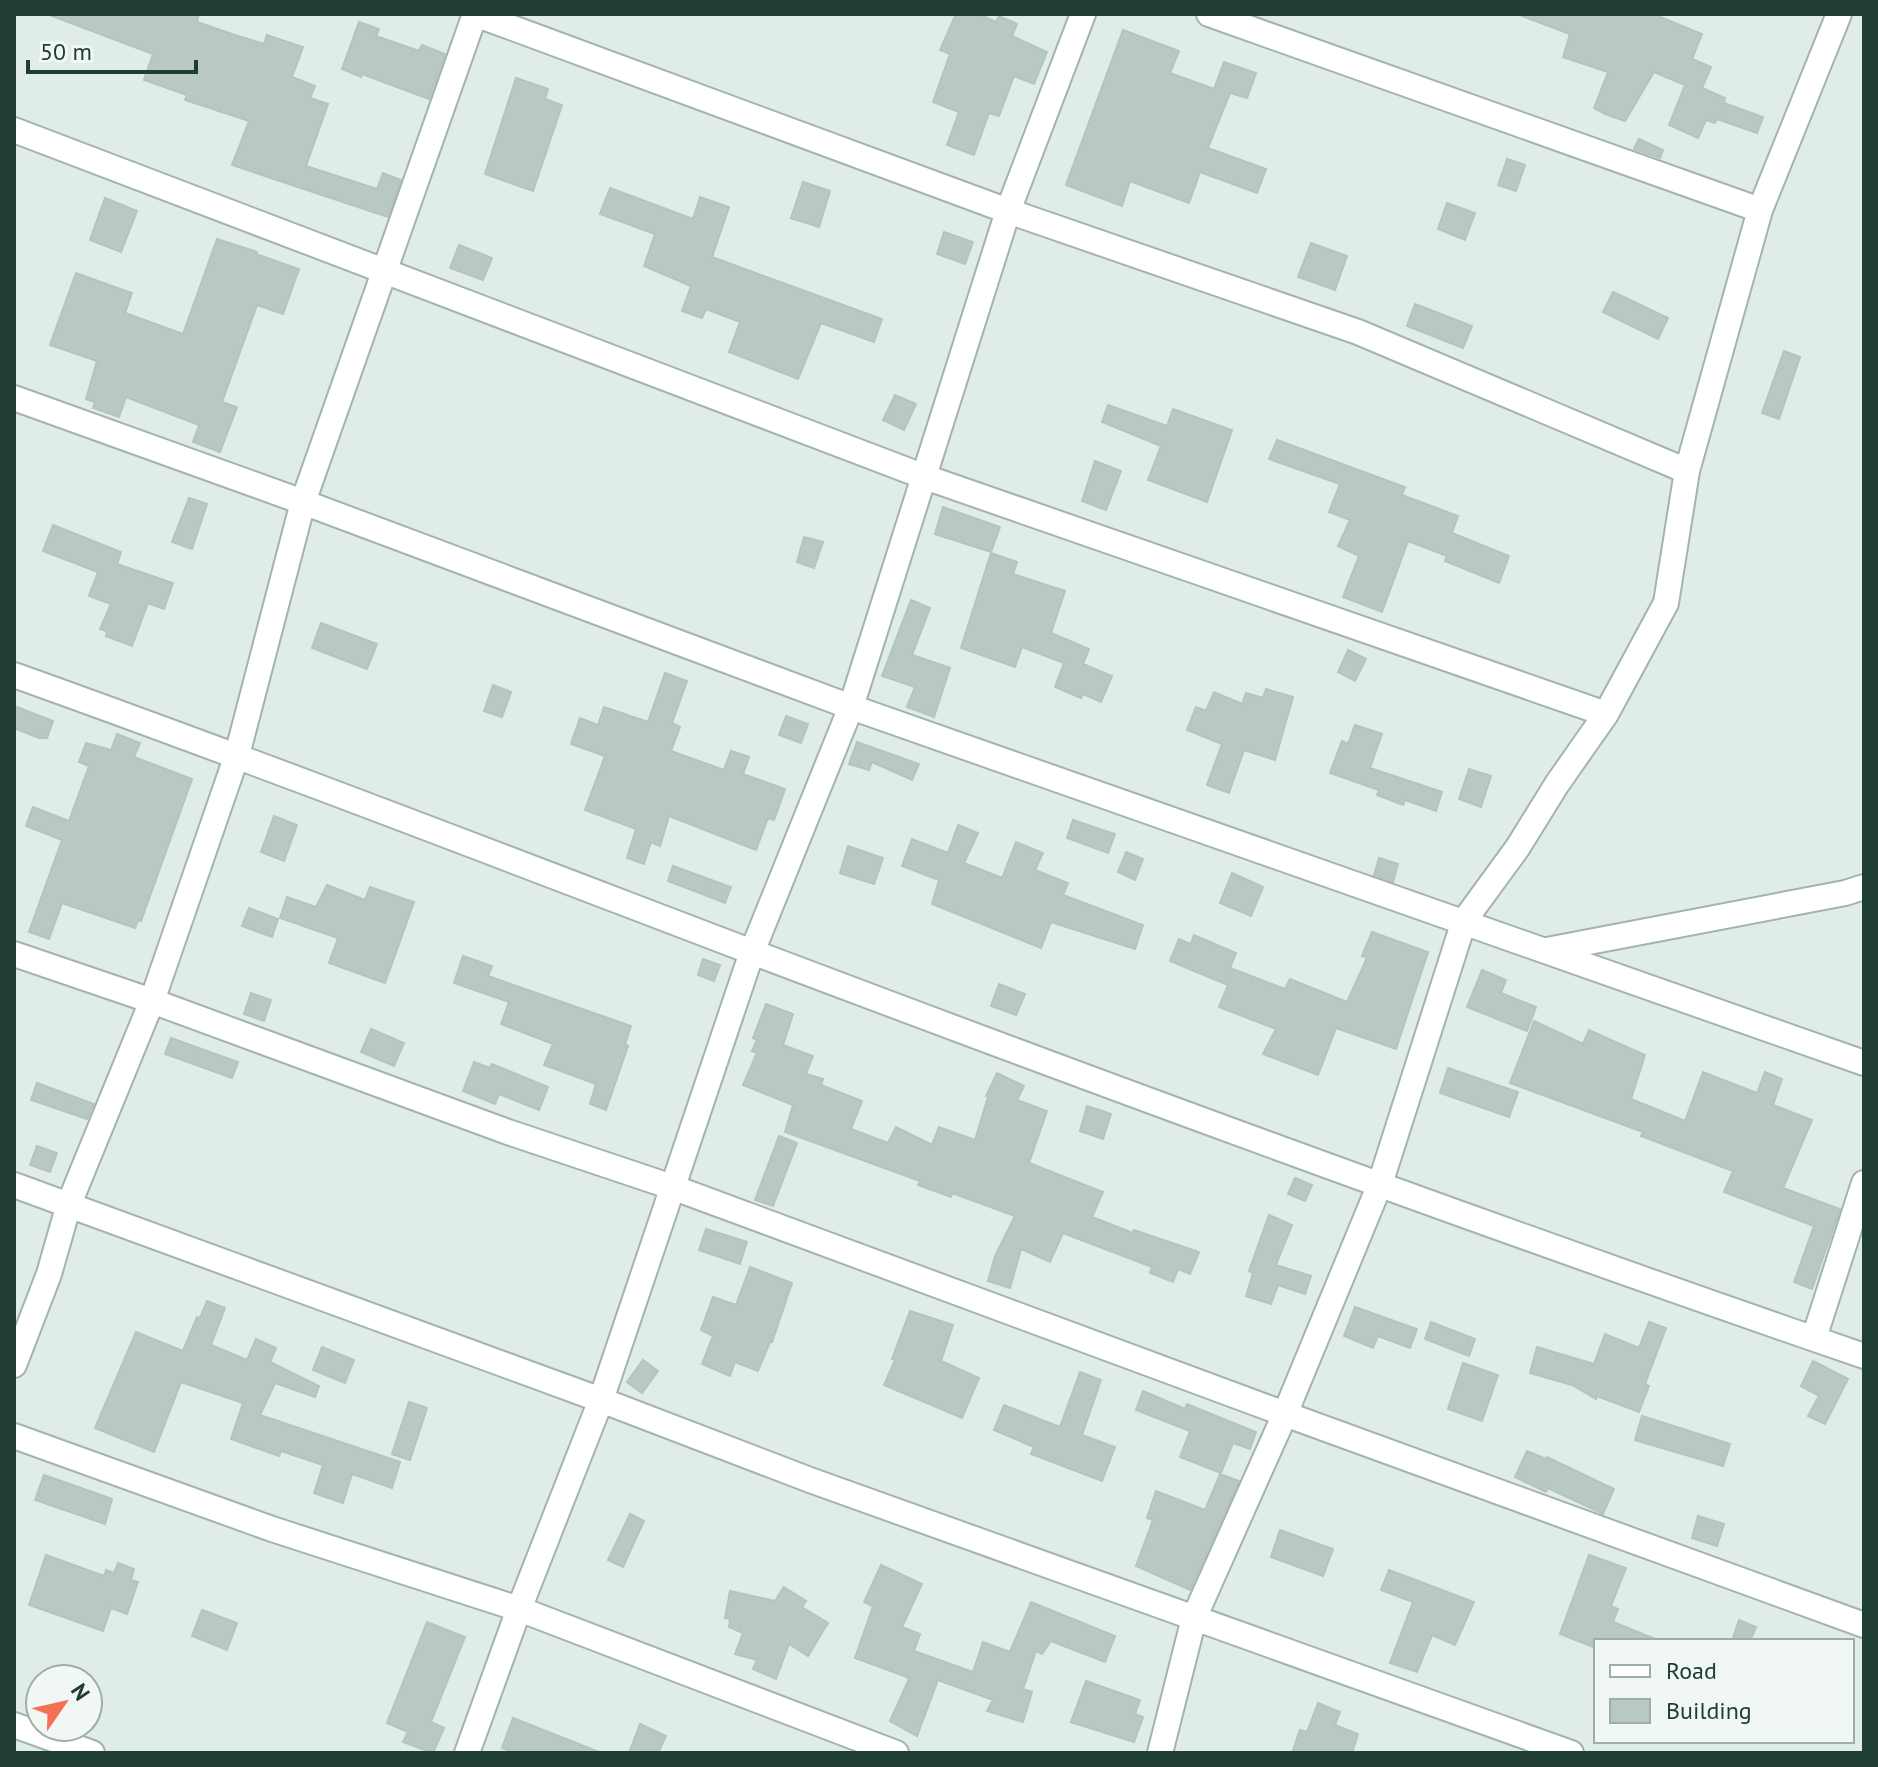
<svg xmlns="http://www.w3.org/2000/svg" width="1878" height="1767" font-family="'PT Sans',sans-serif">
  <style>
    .building { fill: #b9c9c1; stroke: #b3c5bc; stroke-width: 2 }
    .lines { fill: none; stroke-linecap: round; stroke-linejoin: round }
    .minor-casing { stroke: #a3b4ad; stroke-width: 28 }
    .minor { stroke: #fff; stroke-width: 24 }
  </style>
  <rect width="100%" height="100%" fill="#e0ece6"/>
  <!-- building -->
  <path class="building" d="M53,14H199L197,22L229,33L264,44L267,35L303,47L292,77L315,86L310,98L328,104L306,166L377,189L383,173L401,180L388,217L232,165L249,121L185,100L187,95L144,80L153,54L52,16Z
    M956,14H979L996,22L999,16L1017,24L1012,36L1047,52L1034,84L1014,76L999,116L989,113L974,155L947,145L959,112L933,102L950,54L940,50Z
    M1522,14H1653L1702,34L1692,59L1711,67L1702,88L1725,98L1724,103L1763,117L1757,133L1717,119L1715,123L1706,120L1698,138L1669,125L1685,85L1654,72L1625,121L1605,114L1594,108L1608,72L1563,57L1570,34L1522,16Z
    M359,22L379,29L376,36L419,51L422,45L445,54L429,99L362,74L361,77L342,69Z
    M1123,30L1179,51L1170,73L1214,89L1224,62L1256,73L1247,98L1230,93L1208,148L1266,169L1257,193L1200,172L1189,203L1130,181L1122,206L1066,185Z
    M516,78L548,89L545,99L562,105L533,191L485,174Z
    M1639,139L1663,150L1660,158L1634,149Z
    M1507,159L1525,165L1516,191L1498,185Z
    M803,182L830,191L819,227L791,218Z
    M610,188L693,219L700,197L729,207L712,257L882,319L874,342L821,323L798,379L729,352L740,322L706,309L702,318L682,311L691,286L644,266L655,234L600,214Z
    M105,198L137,211L121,252L90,240Z
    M1447,203L1475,213L1465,240L1438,229Z
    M944,232L973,242L965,264L937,254Z
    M217,239L257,252L256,254L299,269L283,314L257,305L222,402L237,407L220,452L193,442L199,425L126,397L119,417L93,408L95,402L86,399L97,361L50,345L76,273L132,293L125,313L183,334Z
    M1311,243L1347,256L1335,290L1298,277Z
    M459,245L492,258L483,280L450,268Z
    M1613,292L1668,318L1658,339L1603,312Z
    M1415,304L1472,326L1463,348L1407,326Z
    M1784,351L1800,357L1779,419L1762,413Z
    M895,395L916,404L904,430L883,420Z
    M1108,405L1167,426L1173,409L1232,430L1207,502L1148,480L1161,446L1102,422Z
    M1277,440L1405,487L1402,495L1458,516L1452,533L1509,556L1499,583L1445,561L1447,556L1408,541L1382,612L1343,597L1359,556L1338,546L1350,520L1329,512L1340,484L1269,459Z
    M1095,461L1121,471L1106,510L1082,501Z
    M189,498L207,504L192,549L172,542Z
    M943,507L1000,527L991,552L935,534Z
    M53,525L121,552L117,564L173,583L164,609L148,603L132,646L106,636L107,631L100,629L111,604L89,596L98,572L43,551Z
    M804,537L823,542L814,568L797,562Z
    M991,553L1017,562L1013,574L1065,591L1051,633L1089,649L1083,664L1112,676L1101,702L1083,694L1081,698L1055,687L1064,663L1022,647L1015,667L961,648Z
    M911,600L930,608L912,655L950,668L934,717L907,707L915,687L882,676Z
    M321,623L377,644L367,669L312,648Z
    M1348,650L1366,659L1355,681L1338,672Z
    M665,673L687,681L672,723L680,727L671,751L724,770L731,751L749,757L743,774L785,789L774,820L768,818L756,850L669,816L660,846L651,842L644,864L627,858L636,829L585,810L605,756L571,744L580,718L598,725L604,707L648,722Z
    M493,685L511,692L502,717L484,711Z
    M1266,689L1293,697L1275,760L1244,750L1229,793L1207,785L1222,744L1187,730L1196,707L1206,711L1214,692L1242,704L1246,693L1263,698Z
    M14,706L53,721L47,738H39L14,728Z
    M786,716L808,724L801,743L779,735Z
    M1355,725L1382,734L1370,768L1442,792L1436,811L1405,800L1403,805L1377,795L1379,790L1330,773L1342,741L1348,744Z
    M117,734L140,743L134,757L192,779L141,921L138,920L135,928L62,903L49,939L29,932L62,840L26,826L33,807L69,821L89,766L79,762L86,743L111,750Z
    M857,742L919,764L912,780L872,762L869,770L849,764Z
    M1469,769L1491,776L1481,807L1459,799Z
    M274,816L297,825L284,861L261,852Z
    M1073,820L1115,834L1108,853L1067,838Z
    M958,825L978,833L964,863L1002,878L1016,842L1043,853L1035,870L1068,883L1063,895L1143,925L1135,949L1051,922L1041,948L932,904L939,880L902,866L912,839L948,853Z
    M848,846L883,858L874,884L840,873Z
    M1126,852L1143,859L1135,880L1118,872Z
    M1379,858L1398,864L1393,882L1374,875Z
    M673,866L731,887L725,903L668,881Z
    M1232,873L1263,887L1251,916L1220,903Z
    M327,885L365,900L370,887L414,902L385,983L329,963L338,938L280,918L287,897L316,907Z
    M249,908L278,919L272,937L242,926Z
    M1372,932L1428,952L1396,1049L1336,1028L1318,1075L1263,1054L1276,1029L1219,1007L1228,985L1170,961L1179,939L1191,944L1194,935L1236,953L1230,968L1285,989L1290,979L1347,1002L1367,958L1362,956Z
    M463,956L492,966L488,976L631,1026L625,1044L628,1046L606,1110L590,1104L596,1084L544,1065L553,1044L501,1024L509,1002L454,983Z
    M703,959L720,965L714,981L698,975Z
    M1482,970L1506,980L1501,993L1536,1007L1527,1031L1467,1007Z
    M999,984L1025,994L1016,1015L991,1006Z
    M251,993L271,1000L264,1021L244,1014Z
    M766,1004L793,1014L783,1045L813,1056L806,1074L823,1079L821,1085L862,1101L851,1129L888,1143L896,1127L932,1145L939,1127L975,1140L988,1097L986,1096L997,1073L1024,1086L1017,1100L1047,1111L1029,1163L1103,1192L1092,1217L1133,1233L1134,1230L1199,1252L1190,1274L1178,1269L1173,1282L1150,1273L1152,1267L1063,1233L1050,1262L1021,1249L1010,1288L988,1281L995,1256L1015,1216L952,1193L951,1197L918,1185L920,1181L785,1132L793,1105L743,1085L757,1053L752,1051L757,1040L753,1038Z
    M1534,1021L1583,1044L1589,1030L1645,1055L1631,1099L1685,1121L1703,1072L1757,1093L1765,1072L1782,1079L1773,1105L1812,1120L1783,1188L1840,1209L1812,1289L1794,1282L1814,1226L1724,1192L1733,1171L1641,1136L1643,1132L1510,1083Z
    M371,1029L404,1043L394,1066L361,1052Z
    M171,1038L238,1062L232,1078L165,1054Z
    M474,1062L490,1068L492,1064L548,1087L539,1110L499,1094L495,1104L463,1091Z
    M1448,1068L1518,1092L1509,1117L1440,1093Z
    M37,1083L94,1104L87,1119L31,1100Z
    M1087,1106L1111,1114L1103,1139L1080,1131Z
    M779,1136L797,1143L773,1206L755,1200Z
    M37,1146L57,1153L50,1172L30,1165Z
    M1295,1178L1312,1185L1305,1201L1288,1194Z
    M1269,1215L1292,1225L1276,1265L1311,1276L1305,1294L1278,1285L1271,1304L1246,1296L1253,1273L1249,1271Z
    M706,1229L747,1242L740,1264L699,1250Z
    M750,1267L792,1283L772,1342H770L758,1371L735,1362L730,1376L702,1364L713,1336L701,1330L713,1297L736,1305Z
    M207,1301L225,1308L211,1345L247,1360L256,1339L276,1348L270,1362L319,1386L315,1397L275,1383L260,1415L400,1462L392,1488L352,1474L343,1503L314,1493L323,1465L281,1451L279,1456L231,1439L243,1403L181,1382L154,1452L95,1428L136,1332L183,1351L197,1317L200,1318Z
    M1355,1307L1417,1329L1410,1348L1378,1336L1373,1348L1344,1336Z
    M910,1311L953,1325L941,1361L979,1378L962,1418L884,1385L895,1360L892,1359Z
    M1431,1322L1475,1339L1469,1356L1425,1339Z
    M1649,1322L1666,1328L1645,1384L1649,1386L1639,1412L1597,1396L1596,1399L1572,1385L1530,1373L1537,1347L1594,1364L1605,1334L1639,1348Z
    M322,1347L354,1360L345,1383L313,1370Z
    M643,1360L658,1371L642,1393L627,1382Z
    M1813,1361L1848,1379L1825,1424L1808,1416L1819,1396L1801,1386Z
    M1463,1363L1498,1375L1482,1421L1448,1409Z
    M1080,1372L1101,1380L1082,1435L1115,1447L1102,1481L1031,1454L1034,1447L994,1430L1004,1405L1060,1427Z
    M1143,1391L1185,1409L1187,1404L1256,1432L1250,1449L1233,1443L1221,1473L1180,1457L1190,1431L1136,1410Z
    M409,1402L427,1408L410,1460L392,1454Z
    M1642,1416L1730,1444L1723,1466L1635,1440Z
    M1527,1451L1546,1459L1547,1457L1614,1489L1603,1514L1548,1488L1546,1492L1515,1477Z
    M1220,1474L1239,1481L1190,1590L1136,1566L1153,1520L1147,1518L1156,1491L1205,1510Z
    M44,1475L112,1499L105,1524L35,1500Z
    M630,1514L644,1521L623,1567L608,1560Z
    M1698,1516L1724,1524L1717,1546L1692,1538Z
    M1280,1530L1333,1549L1323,1576L1271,1557Z
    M46,1555L104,1576L106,1570L114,1573L118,1563L134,1569L131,1580L138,1582L127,1614L111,1608L103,1631L29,1605Z
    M1589,1555L1626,1568L1611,1606L1618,1609L1613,1622L1660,1641H1596V1648L1560,1634Z
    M881,1565L922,1584L902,1627L920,1634L914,1651L973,1672L983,1642L1010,1652L1031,1602L1115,1636L1105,1662L1051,1641L1042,1654L1036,1651L1023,1689L1032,1692L1023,1722L987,1711L993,1700L938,1680L917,1736L890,1721L909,1679L907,1677L855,1658L873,1606L864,1602Z
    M1389,1570L1474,1602L1455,1645L1432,1635L1417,1672L1390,1663L1413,1602L1381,1590Z
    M784,1587L806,1601L802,1607L828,1623L808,1656L789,1644L776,1679L753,1669L757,1660L735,1654L743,1633L729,1627L730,1619L725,1618L730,1591L775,1601Z
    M202,1610L237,1623L227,1650L192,1636Z
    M1739,1620L1756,1627L1750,1641H1732Z
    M427,1622L465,1637L431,1722L444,1728L433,1753L403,1742L408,1732L387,1723Z
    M1086,1681L1140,1700L1135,1714L1143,1717L1134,1742L1071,1722Z
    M1318,1703L1340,1712L1335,1725L1358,1734L1352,1753H1292L1300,1730L1307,1732Z
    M513,1718L599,1752V1753H515L502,1748Z
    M640,1724L666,1736L658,1753H629Z"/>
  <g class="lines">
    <defs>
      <path id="minor" d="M475,14L1008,211L1358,332L1687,471
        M1209,14L1760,210
        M14,130L925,477L1606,714
        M14,398L303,502L851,707L1864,1063
        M14,675C260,763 503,857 747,950C1117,1090 1489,1227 1864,1356
        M1547,950L1845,893L1864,887
        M14,954L152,1001L508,1132L672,1187L1285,1414L1864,1625
        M14,1185L601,1400L810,1480L1571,1753
        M1814,1338L1864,1183
        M14,1365L49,1274L69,1204L152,1001L237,755L303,502L475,14
        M14,1436L272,1529L519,1609L896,1753
        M14,1725L92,1753
        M467,1753L519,1609L601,1400L752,952L851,707L1008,211L1083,14
        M1160,1753L1194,1618L1285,1414L1380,1184L1464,921L1518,847L1557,784L1606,714L1666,603L1687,471L1760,210L1839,14"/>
    </defs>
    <!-- minor casing -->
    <use href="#minor" class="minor-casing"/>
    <!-- minor -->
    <use href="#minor" class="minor"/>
  </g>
  <!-- border -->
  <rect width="1878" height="1767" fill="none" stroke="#203d33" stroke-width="32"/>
  <!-- legend -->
  <rect x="1594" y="1639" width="260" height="104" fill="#f1f8f4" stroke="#9dada7" stroke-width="2"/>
  <rect x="1610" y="1665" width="40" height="12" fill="#ffffff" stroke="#9dada7" stroke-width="2"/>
  <text x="1666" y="1679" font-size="24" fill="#203d33">Road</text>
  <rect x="1610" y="1699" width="40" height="24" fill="#b9c9c1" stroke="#9dada7" stroke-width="2"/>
  <text x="1666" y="1719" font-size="24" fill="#203d33">Building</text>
  <!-- north arrow -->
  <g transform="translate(64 1703) rotate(56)"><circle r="38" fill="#f1f8f4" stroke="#9dada7" stroke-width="2"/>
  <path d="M0-6L14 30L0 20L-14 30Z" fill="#f67054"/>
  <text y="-12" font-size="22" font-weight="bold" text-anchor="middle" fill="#203d33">N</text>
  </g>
  <!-- scale -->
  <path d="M28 60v12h168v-12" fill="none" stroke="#203d33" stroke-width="4"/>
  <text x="40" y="60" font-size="24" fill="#203d33" stroke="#f1f8f4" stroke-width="6" paint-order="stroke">50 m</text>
</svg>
